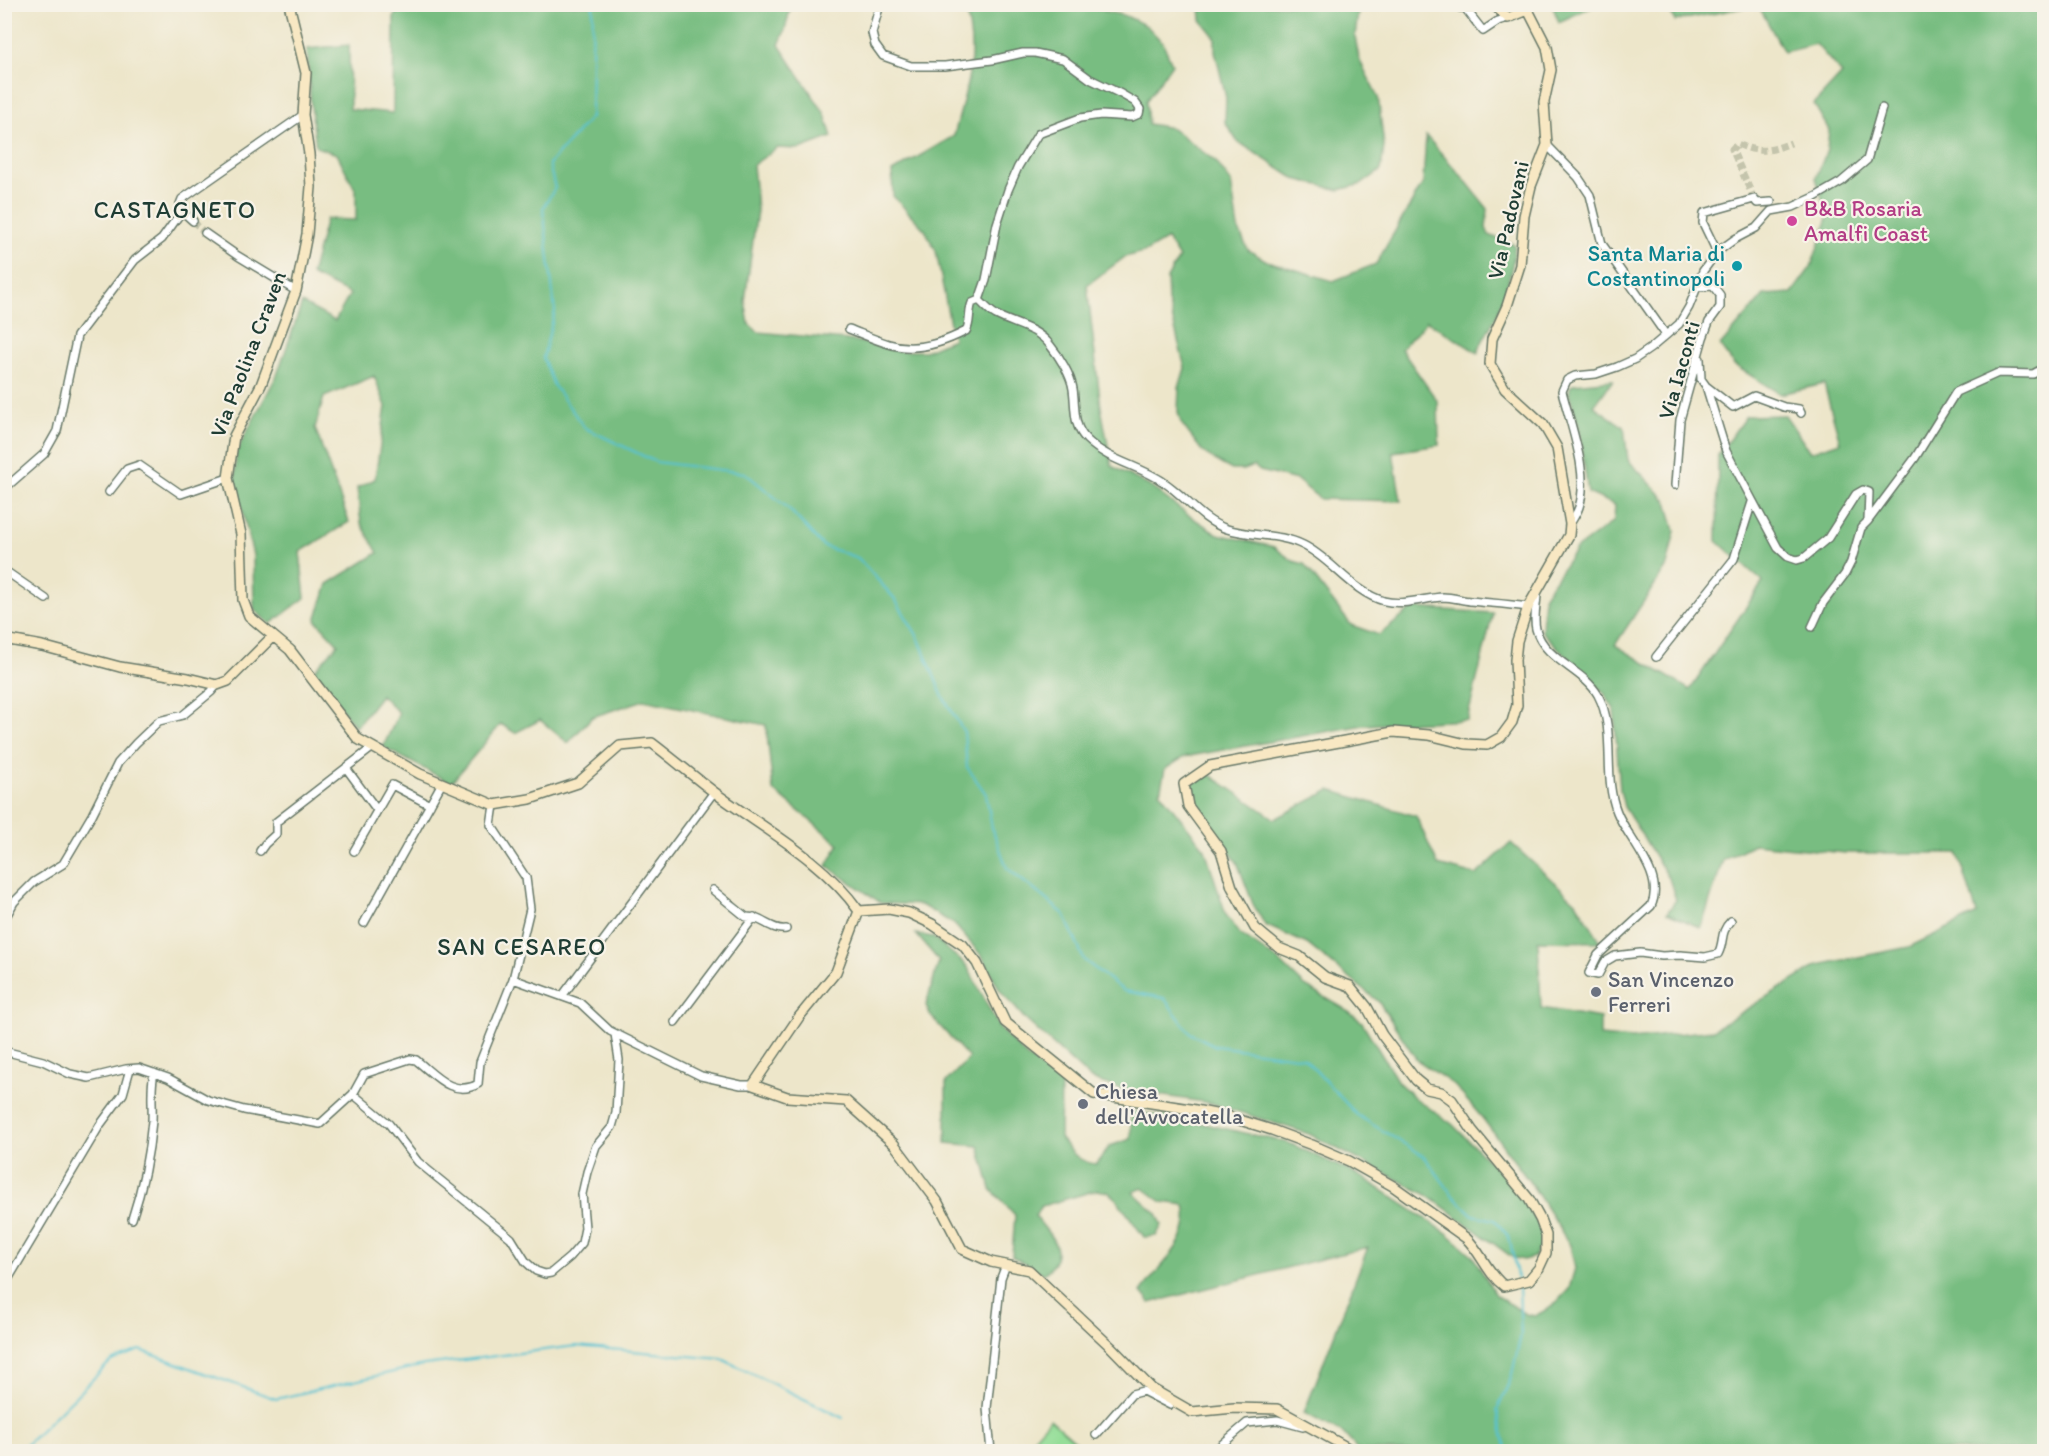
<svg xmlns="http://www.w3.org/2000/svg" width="2049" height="1456" font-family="Itim,sans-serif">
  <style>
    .green { fill: #95de99; stroke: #5a8e66; stroke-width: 1.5 }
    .forest { fill: #78bd81; stroke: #4c7d5a; stroke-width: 1.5 }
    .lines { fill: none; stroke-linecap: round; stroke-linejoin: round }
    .stream { stroke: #57c2d2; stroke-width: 2 }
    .street-tunnel { stroke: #c4c4ac; stroke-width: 7; stroke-dasharray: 7 3.5; stroke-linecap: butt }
    .street-casing { stroke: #677868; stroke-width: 10 }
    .secondary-casing { stroke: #677868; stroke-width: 12 }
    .street { stroke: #fff; stroke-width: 7 }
    .secondary { stroke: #f8e8c3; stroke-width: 9 }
    .hotel-dot { fill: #d1479c; stroke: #f7f3e8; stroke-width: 2 }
    .culture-dot { fill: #0f9aa8; stroke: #f7f3e8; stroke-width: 2 }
    .worship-dot { fill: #6b7280; stroke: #f7f3e8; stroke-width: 2 }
    .labels { text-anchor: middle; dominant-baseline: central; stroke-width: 4.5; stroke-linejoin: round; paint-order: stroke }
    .hotel-label { font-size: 22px; fill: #b23c85; stroke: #f7f3e8; text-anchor: start }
    .street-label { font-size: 22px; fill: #1f3d34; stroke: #f7f3e8 }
    .culture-label { font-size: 22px; fill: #0d838f; stroke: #f7f3e8; text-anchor: end }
    .worship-label { font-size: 22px; fill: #5b616d; stroke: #f7f3e8; text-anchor: start }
    .neighbourhood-label { font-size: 24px; letter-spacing: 1.5px; fill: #1f3d34; stroke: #f7f3e8 }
  </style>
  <rect width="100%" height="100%" fill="#f7f3e8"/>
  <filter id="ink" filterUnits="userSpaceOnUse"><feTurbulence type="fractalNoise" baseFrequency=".0167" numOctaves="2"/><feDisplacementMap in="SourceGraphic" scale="12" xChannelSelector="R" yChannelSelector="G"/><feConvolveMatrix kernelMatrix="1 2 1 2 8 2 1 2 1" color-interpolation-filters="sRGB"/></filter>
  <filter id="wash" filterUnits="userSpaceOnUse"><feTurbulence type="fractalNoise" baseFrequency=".008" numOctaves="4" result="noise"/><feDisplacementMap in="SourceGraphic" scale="24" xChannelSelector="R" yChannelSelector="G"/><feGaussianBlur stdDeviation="1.35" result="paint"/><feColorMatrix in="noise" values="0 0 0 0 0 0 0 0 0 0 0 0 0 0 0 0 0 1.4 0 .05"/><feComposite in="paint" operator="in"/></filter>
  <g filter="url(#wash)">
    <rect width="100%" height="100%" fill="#ede6ca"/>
    <!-- green -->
    <path class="green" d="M1050,1419L1082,1447L1079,1451H1022Z"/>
    <!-- forest -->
    <path class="forest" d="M1049,4L1057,9L1081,5L1126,16L1147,26L1163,43L1172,64L1146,101L1148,124L1172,128L1216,162L1231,182L1238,228L1248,250L1267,261L1333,281L1376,264L1423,183L1426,136L1465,180L1488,209L1486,228L1489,235L1515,245C1513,269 1506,292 1497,314C1491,328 1482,338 1478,353L1427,321L1401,349L1438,402L1439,445L1393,452L1401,501L1320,499L1297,480L1260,471L1254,466L1244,470H1232L1221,464L1202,451L1181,423L1178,412L1179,388L1185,368L1168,301L1167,278L1179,258L1167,239L1147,251L1125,257L1087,285L1101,408L1112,466L1151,487L1188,515L1218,534L1274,547L1293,561L1304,564L1351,625L1379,635L1413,608L1493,613L1467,720L1364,725L1184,757L1165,769L1160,792L1205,849L1226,915L1240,934L1280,962L1305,986L1343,1008L1362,1022L1398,1082L1415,1098L1452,1124L1505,1177L1540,1226L1541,1235V1246L1534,1257L1523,1260L1512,1257L1427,1195L1309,1134L1211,1103L1124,1090L1091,1079L1026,1020L1000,990L982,956L954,924L921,905L881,903L827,866L839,844L773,790L766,725L644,700L592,717L568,743L540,720L515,733L501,724L451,783L383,747L399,713L381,695L356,727L312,673L338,644L316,620L328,584L378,553L361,523L357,488L375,479L386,406L374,376L324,397L315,428L349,522L300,552L305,598L270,624L254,610L253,555L235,480L236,452L277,375L302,303L335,321L350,294L311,275L326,219L356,220V191L337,154L316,147L311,106L307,49L349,45L350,109L393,113L394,16L404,5H791L785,30L779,45L825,114L832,137L800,149L777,148L753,165L757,210L745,301L749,324L758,332L856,341L898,351H925L953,339L936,251L925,230L893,196L892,172L954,136C966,88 980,55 964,5Z
      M1200,5H1359L1355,36L1359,59L1378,97L1384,146L1381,170L1362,184L1339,190L1295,179L1237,141L1225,122L1226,98L1215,51V37L1201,20Z
      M1552,5H1595L1559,22Z
      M1665,5H2044V1451H1359L1343,1433L1304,1413L1368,1247L1150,1303L1141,1292C1159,1265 1194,1241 1185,1205L1162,1202L1143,1188L1133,1192L1157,1214L1162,1225L1156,1236L1144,1237L1117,1200L1108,1192L1097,1190L1042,1206L1035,1216C1050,1236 1071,1252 1044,1274L1012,1256L1015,1215L991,1189L979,1146L946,1143V1082L969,1058L930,1015L926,1005L939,961L916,934L933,937L967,966L1000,1029L1026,1056L1061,1083L1060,1138C1071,1151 1077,1162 1096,1164L1110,1146L1131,1139V1111L1187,1120L1289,1143L1362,1177L1447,1233L1472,1255L1496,1295L1525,1314L1535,1316L1553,1306L1569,1289L1575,1268L1570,1245L1534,1188L1484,1120L1454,1085L1417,1060L1379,1002L1307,944L1265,925L1253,904L1237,862L1196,807L1191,796L1190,785L1199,778L1210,775L1275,819L1330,790L1416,816L1438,865L1476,875L1511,843L1576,902L1601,942L1538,941L1541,1008L1600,1018V1036L1632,1039L1713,1030L1818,965L1909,947L1977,914L1958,853H1845L1754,844L1723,860L1701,928L1667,913L1676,900L1669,878L1624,807L1620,790L1614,709L1604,693L1542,632L1544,595L1576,549L1614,521L1615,505L1588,493L1579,427L1569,394L1570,387L1574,384L1613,380L1594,406L1624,427L1628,460L1667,501L1675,531L1667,566L1615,645L1690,690L1763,582L1717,541L1718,455L1746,416L1785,415L1810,452L1840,442L1824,384L1780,394L1734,365L1720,346L1764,295L1792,293L1811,267L1828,218L1816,178L1827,150L1829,130L1814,104L1842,74L1816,44L1784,52L1758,5L1675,21Z"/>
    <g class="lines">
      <!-- stream -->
      <path class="stream" d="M593,4L591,117L549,164L555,188L543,208L555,311L543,358L554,386L585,428L656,462L745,473L789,509L823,546L858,558L895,599L918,637L942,695L964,732L967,767L986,794L992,828L1007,868L1064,914L1084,960L1124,991L1164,998L1190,1033L1216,1046L1304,1058L1357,1115L1424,1156L1454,1197L1473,1215L1495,1220L1509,1237L1518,1280
        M16,1452L22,1449L111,1361L140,1350L276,1399L424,1365L576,1346L722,1359L843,1418
        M1507,1452L1497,1410L1511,1378L1521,1335L1519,1286"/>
    </g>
  </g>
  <g filter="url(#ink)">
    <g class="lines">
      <!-- street-tunnel -->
      <path class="street-tunnel" d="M1754,199L1732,149L1737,144C1759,153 1768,152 1791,143
        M193,221L205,233"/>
      <defs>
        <path id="street" d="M1458,4L1460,8H1465L1483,31L1498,21L1508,18
          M1547,145L1578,177L1590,195L1602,244L1666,335
          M182,211L193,221
          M205,233L238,256L296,291
          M1717,252L1703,223L1704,213L1754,199L1757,203L1771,202
          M1697,287L1703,271L1717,252L1735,239L1756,228L1771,211L1793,207L1815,197L1841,182L1867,160L1882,108
          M979,300C984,305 989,311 996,315C1015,325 1036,327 1050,345C1059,356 1071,375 1073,389C1076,409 1072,425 1087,440C1109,461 1138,465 1162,481C1185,495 1200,520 1227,529C1252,537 1279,533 1303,545C1332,559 1352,592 1384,601C1403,606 1424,598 1443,597C1452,597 1461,600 1470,601C1490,603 1509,604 1528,607
          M849,329C862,334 875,340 889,344C914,352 943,343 966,331C971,323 968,312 972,303L979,300L986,280L997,224L1008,190L1018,167L1038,134L1080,118L1101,115L1132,117L1139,114L1140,109L1135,102L1121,94L1090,79L1063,59L1035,53H1023L992,60L945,66H911L883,56L875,45L872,33L880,4
          M1700,359L1701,379L1706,386L1733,407L1754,396L1784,407L1799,409L1801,413
          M1706,386L1726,451L1778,548L1788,557L1797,560L1804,558L1828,538L1856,494L1863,490L1869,492L1868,521L1861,528L1851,562L1845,574L1823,603L1812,627
          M4,489L44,454L57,431L77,336L135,260L162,239L182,211L180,204L182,199L303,115
          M109,492L127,469L139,465L181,494L228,478
          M1868,521L1915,458L1956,392L1998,373L2033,374L2044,368
          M1570,524C1573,519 1577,513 1579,507C1590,474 1570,424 1562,391L1567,380L1575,376L1596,374L1617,367L1635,359L1651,348L1679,324L1689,307L1697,287L1713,286L1720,295V307L1709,322L1703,338L1680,420L1675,485
          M4,570L46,599
          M1537,593C1537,605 1533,617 1536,629C1544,660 1583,669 1598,695C1617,731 1602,775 1617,812C1628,840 1666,875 1651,906L1598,955L1589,973L1598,975L1605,962L1615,956L1640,953L1662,956L1680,955L1705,957L1718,954C1725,941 1719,933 1731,921
          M1656,657L1734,559L1752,502
          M346,768L377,810
          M260,851L265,844L276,834V822L373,747
          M354,851L392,785L430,805
          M713,890L746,917C761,916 771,931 786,929
          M4,920L14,902L34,882L63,864L92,815L118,763L136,743L159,721L183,715L211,692L217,685
          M364,923L442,783
          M513,979L580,1003L610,1031L701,1076L741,1085H753
          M563,995L714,792
          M675,1022L754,917
          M4,1051L43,1061L70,1074L89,1078L126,1069L139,1068L168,1078L208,1100L244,1110L320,1124L353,1094L364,1074L410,1059L416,1060C435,1075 453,1098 478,1084L480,1062L513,979L530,909L526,878L491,825L494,805
          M353,1094L389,1124L418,1162L511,1238L526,1262L536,1271L545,1274L551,1273L570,1257L582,1243L585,1228L582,1194L587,1172L596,1146L612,1127L616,1113L619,1060L615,1034
          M132,1219C143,1186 149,1155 152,1121C153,1104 150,1090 154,1073
          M4,1286L100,1125L123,1094L130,1069
          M1096,1435L1132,1394L1143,1391L1170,1405
          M991,1452L987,1408L1001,1278L1006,1265
          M1213,1452L1247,1423L1277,1420L1303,1427"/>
        <path id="secondary" d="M289,4L306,73L303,115L309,154L311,187L307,234L296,291L261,385L234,436L228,478L241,534L243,600L249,616L290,650L358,739L420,774L494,805L530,799L578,783L620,746L652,743C673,759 693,776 714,792C764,829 822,859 859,911
          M4,639L42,646L120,667L188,678L217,685L228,681L273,636
          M859,911L889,909L909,913L932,924L963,945L977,963L1005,1022L1094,1094L1190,1109L1230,1117L1272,1130L1312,1145L1349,1161L1393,1186L1466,1238C1481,1252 1487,1273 1504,1286L1529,1280L1539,1268L1546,1253V1235L1540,1219L1529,1199L1472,1130L1452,1100L1441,1092L1427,1089L1416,1080L1382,1035L1367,1007L1350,986L1325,977L1299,956L1279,948L1255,928L1232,887L1221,851L1188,806L1184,784L1210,766L1393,732L1429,735L1466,744L1487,745L1501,737L1512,722L1517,705L1515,660L1517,641L1528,607L1569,535L1570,524L1557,448L1543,424L1505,389L1490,364L1492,339L1507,306L1520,265L1524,216L1531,186L1547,145L1544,102L1551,70L1547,47L1528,10L1508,18L1493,4
          M859,911L836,972L799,1017L753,1085L787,1097L846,1101L894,1144L937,1201L962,1249L991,1262L1029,1270L1111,1347L1152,1389L1192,1412L1234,1408L1277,1409L1348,1448L1350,1452"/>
      </defs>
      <!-- street casing -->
      <use href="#street" class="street-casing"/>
      <!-- secondary casing -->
      <use href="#secondary" class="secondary-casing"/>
      <!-- street -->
      <use href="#street" class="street"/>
      <!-- secondary -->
      <use href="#secondary" class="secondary"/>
    </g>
  </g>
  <!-- markers -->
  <circle class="hotel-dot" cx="1792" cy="221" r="6"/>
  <circle class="culture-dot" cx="1737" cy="266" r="6"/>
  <g class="worship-dot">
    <circle cx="1596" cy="992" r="6"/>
    <circle cx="1083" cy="1104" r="6"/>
  </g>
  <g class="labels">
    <!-- hotel labels -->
    <g class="hotel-label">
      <text x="1804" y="208">B&amp;B Rosaria<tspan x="1804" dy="25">Amalfi Coast</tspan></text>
    </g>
    <!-- street labels -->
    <g class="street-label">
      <text transform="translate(1508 220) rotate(-77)">Via Padovani</text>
      <text transform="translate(248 354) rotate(-69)">Via Paolina Craven</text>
      <text transform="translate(1679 370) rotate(-74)">Via Iaconti</text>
    </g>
    <!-- culture labels -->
    <g class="culture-label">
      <text x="1725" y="253">Santa Maria di<tspan x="1725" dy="25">Costantinopoli</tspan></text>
    </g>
    <!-- worship labels -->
    <g class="worship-label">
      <text x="1608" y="979">San Vincenzo<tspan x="1608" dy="25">Ferreri</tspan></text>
      <text x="1095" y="1091">Chiesa<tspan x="1095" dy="25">dell'Avvocatella</tspan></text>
    </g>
    <!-- neighbourhood labels -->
    <g class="neighbourhood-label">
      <text x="175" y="209">CASTAGNETO</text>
      <text x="522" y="946">SAN CESAREO</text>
    </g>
  </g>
  <!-- margin -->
  <rect width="2049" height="1456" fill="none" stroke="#f7f3e8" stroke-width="24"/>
</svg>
